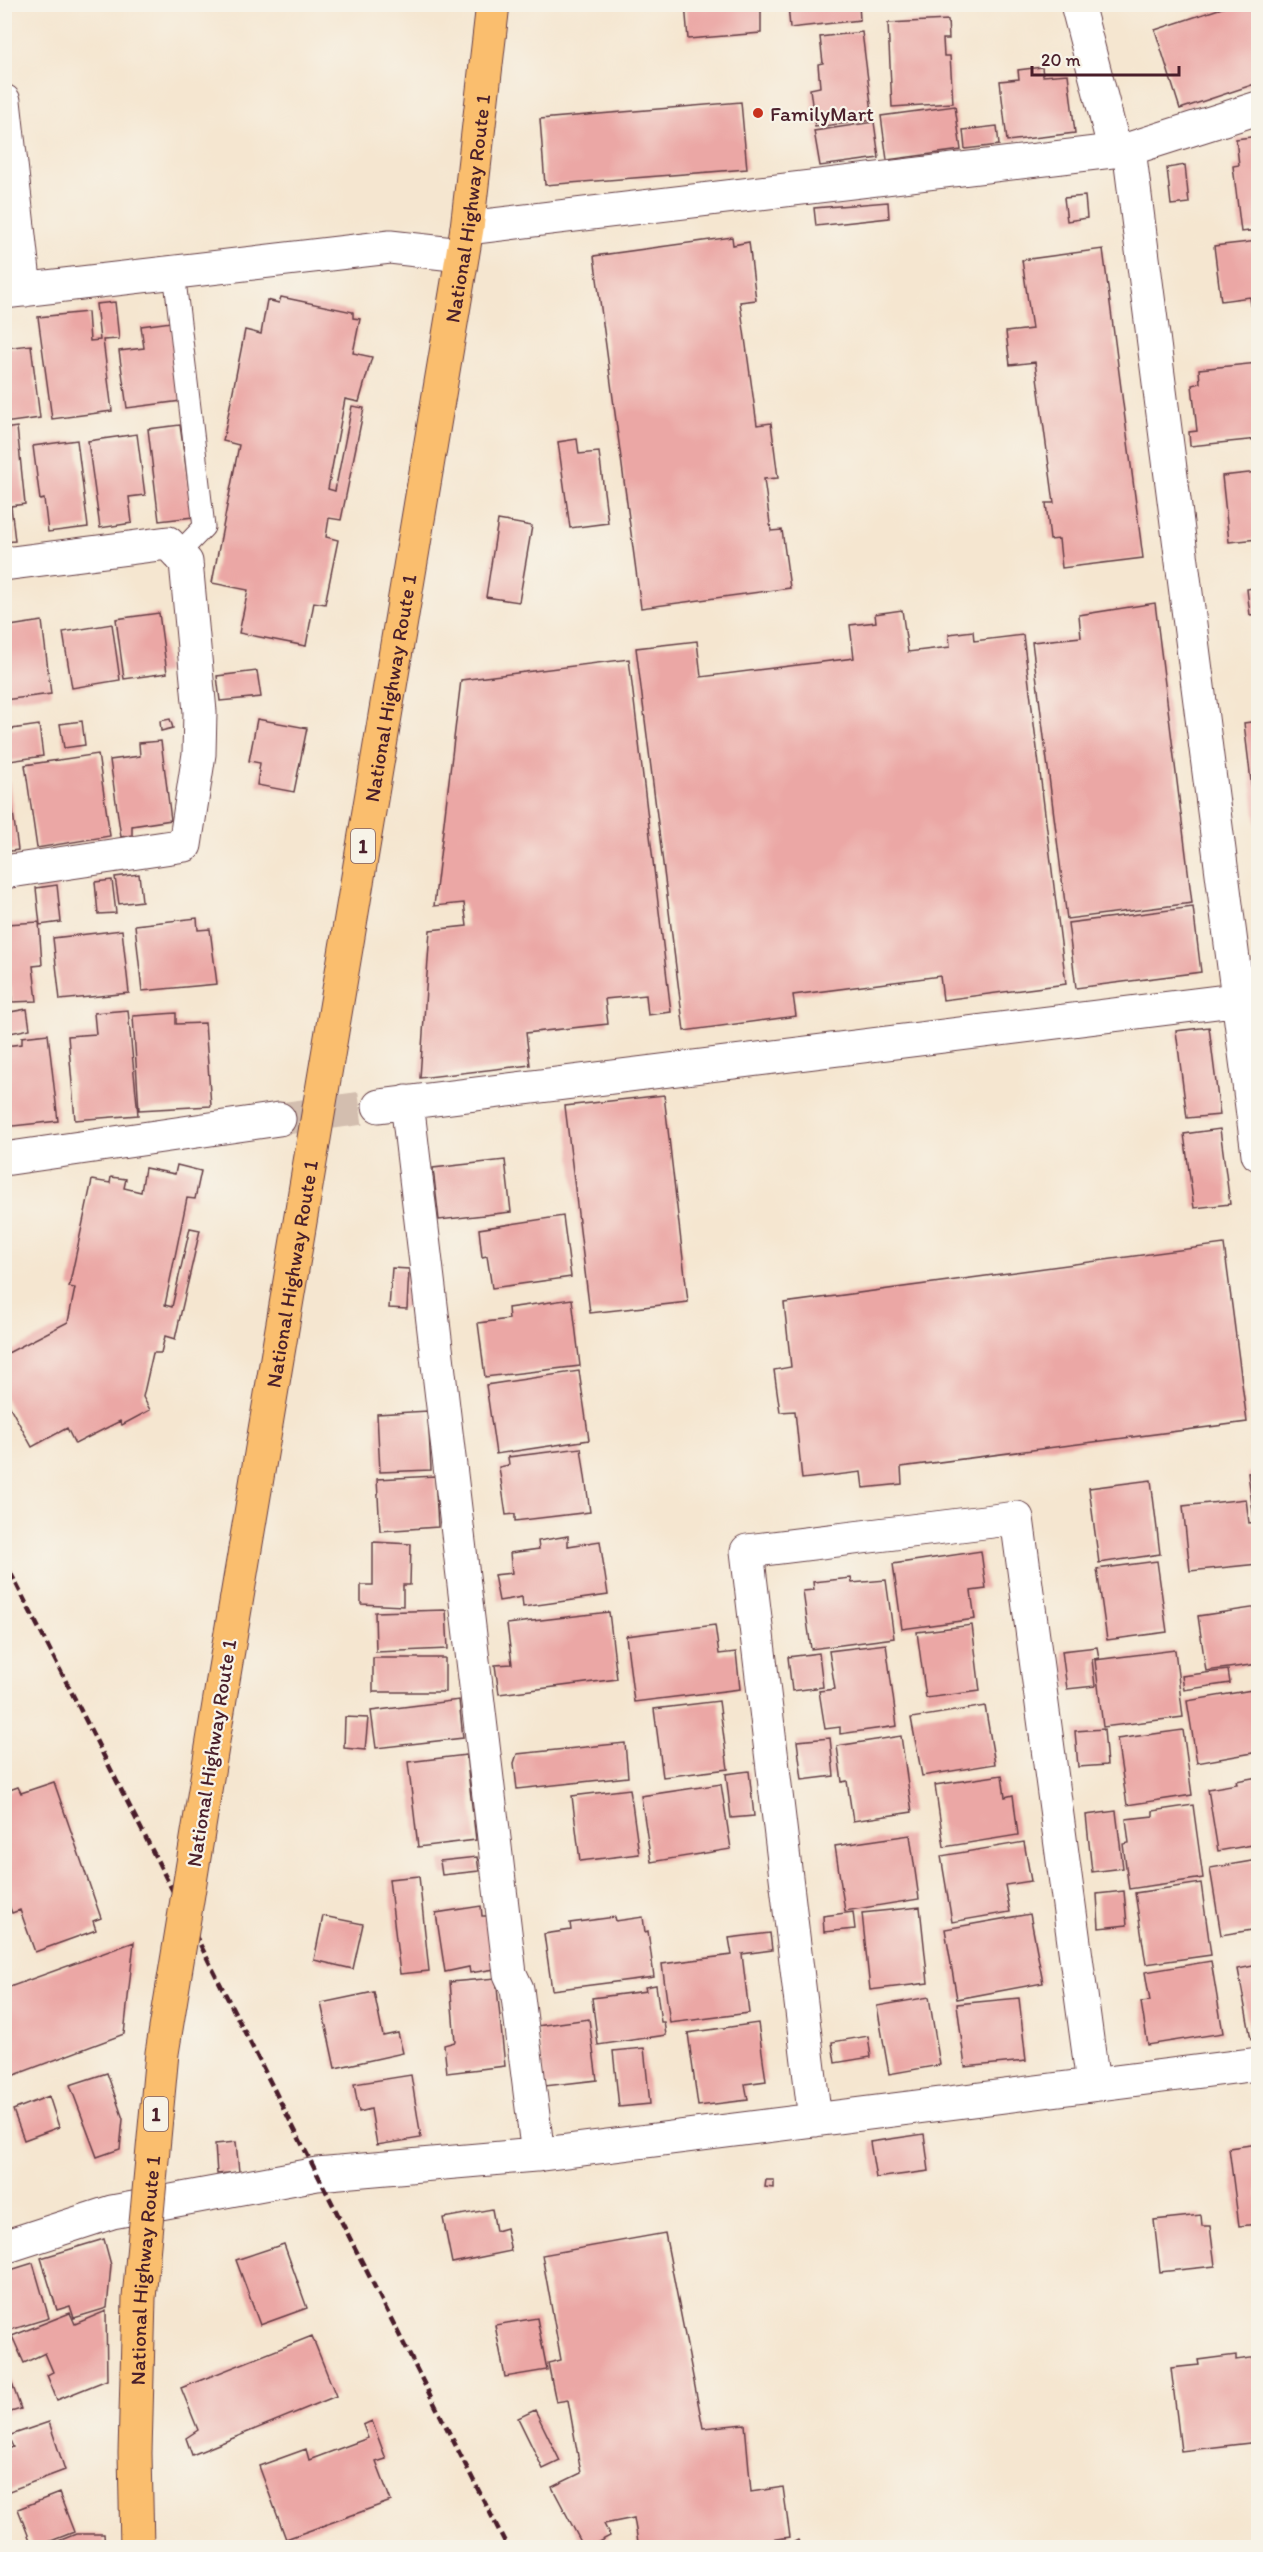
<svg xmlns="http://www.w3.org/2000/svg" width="1263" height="2552" font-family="Itim,sans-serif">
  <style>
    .building { fill: #eba7a5 }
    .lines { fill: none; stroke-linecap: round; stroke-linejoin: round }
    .minor-tunnel { stroke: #d3beaf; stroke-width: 33; stroke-dasharray: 33 16; stroke-linecap: butt }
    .service-casing { stroke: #643d44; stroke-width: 23 }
    .minor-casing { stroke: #643d44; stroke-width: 35 }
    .trunk-casing { stroke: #643d44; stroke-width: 35 }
    .service { stroke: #fff; stroke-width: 21 }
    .minor { stroke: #fff; stroke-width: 33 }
    .trunk { stroke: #fabe6e; stroke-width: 33 }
    .rail { stroke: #4a1f2b; stroke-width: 4.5; stroke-dasharray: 9 4.5; stroke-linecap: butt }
    .trunk-bridge-casing { stroke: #643d44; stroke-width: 35; stroke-linecap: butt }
    .trunk-bridge { stroke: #fabe6e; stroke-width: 33 }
    .poi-dot { fill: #c8321e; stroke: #f7f3e8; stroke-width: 2 }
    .labels { text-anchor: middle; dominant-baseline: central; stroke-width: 4.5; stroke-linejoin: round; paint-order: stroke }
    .shield { fill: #f7f3e8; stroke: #7e5f64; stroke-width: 1.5 }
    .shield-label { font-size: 20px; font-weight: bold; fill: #4a1f2b }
    .poi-label { font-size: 21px; fill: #4a1f2b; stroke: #f7f3e8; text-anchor: start }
    .street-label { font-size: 21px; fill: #4a1f2b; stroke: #f7f3e8 }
  </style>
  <rect width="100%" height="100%" fill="#f7f3e8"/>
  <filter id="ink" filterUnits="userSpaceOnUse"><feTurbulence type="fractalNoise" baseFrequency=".0167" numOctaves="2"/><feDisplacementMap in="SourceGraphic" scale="12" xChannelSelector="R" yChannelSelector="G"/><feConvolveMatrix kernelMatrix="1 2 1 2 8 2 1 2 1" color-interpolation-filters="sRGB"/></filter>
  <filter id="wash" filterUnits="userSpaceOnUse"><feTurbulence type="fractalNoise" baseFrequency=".008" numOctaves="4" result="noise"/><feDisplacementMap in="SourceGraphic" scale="24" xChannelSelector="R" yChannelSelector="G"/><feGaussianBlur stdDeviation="1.35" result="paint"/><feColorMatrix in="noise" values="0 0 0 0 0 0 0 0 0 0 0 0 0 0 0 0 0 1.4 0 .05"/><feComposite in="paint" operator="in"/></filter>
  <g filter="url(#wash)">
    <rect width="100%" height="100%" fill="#f5e6d0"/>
    <g id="blocks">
      <!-- building -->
      <path class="building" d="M685,4H761V33L688,39Z
        M788,4H859L860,20L790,28Z
        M1234,4H1258V83L1180,109L1155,30Z
        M948,20L949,39H943L944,56H950L953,103L892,107L888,23Z
        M862,32L873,120L815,127L810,89L820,87L818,64L823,63L820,37Z
        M1042,67L1043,76L1068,74L1075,133L1007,141L1000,81L1019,79L1018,70Z
        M741,102L747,169L545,185L540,119Z
        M955,106L961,150L887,160L881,116Z
        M874,122L879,158L820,166L814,131Z
        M997,126L999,145L965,149L963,130Z
        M1258,136V230L1241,232L1233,166L1239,165L1236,139Z
        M1185,165L1189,203L1171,205L1167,168Z
        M1085,196L1087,218L1067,221L1064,198Z
        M888,202L889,218L816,226L814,208Z
        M732,237L733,245L749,242L756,300L740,302L757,425L771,423L778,478L764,479L771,531L782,530L790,588L641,608L594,256Z
        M1258,241V354H1257L1250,297L1221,301L1214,246Z
        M1103,249L1143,558L1062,568L1059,539L1050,540L1046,503H1054L1035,362L1010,365L1006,332L1032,329L1022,260Z
        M281,297L353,312V318L360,319L353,353L372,357L359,402L345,399L328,489L335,491L352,406L364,408L341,520L329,518L326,537L338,540L325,604L314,602L306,646L239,633L248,590L212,583L239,445L223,441L245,330L261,334L267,300L279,303Z
        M115,302L119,339L103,340L112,411L52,419L38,317L88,312L90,341L100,340L96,304Z
        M171,322L181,401L127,408L119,351L144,348L141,326Z
        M31,345L40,418L4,423V348Z
        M1258,363V439L1190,446L1189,432L1197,431L1192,385L1200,383L1199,369Z
        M180,425L193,517L159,521L148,429Z
        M17,427L25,504L11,506L15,541L4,542V429Z
        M137,434L145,495L129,497L132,523L100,528L88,441Z
        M577,439L579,454L599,452L608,523L570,528L558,442Z
        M77,440L88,527L48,532L44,499L40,500L33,446Z
        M1258,472V539L1229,542L1222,476Z
        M498,520L532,526L519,602L486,597Z
        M1258,587V614L1250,615L1247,589Z
        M1155,603L1192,903L1067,919L1032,642L1081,637L1079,615Z
        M902,610L908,652L950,647L949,634L973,631L974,641L1023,635L1066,984L943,1000L940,976L793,995L796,1016L684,1031L636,648L697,641L701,677L854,658L850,625L876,622L875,614Z
        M159,613L167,673L124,679L116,619Z
        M42,621L51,694L4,700V627Z
        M112,624L120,680L72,688L63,632Z
        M629,659L671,1012L648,1015L646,995L605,999L608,1024L526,1033L530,1065L420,1078L430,930L467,926L464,903L434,906L461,680Z
        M257,671L261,697L220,701L217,676Z
        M170,719L173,728L161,731L160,721Z
        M257,719L307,728L294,792L257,785L260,763L249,761Z
        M82,721L85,745L64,748L60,724Z
        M1258,721V831H1257L1244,723Z
        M39,725L43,756L10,761L5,730Z
        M161,741L171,820L132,826V835L121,837L110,760L140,756L139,743Z
        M98,754L110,836L37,848L25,765Z
        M9,782L18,850L4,852V783Z
        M139,874L142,901L119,904L115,877Z
        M112,880L116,913L98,914L95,882Z
        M57,885L61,922L40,925L36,888Z
        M1193,907L1201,972L1076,988L1068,923Z
        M197,918L198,930L210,929L217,984L142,991L135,925Z
        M39,922L42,965L33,966L37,1001L12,1002L11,987L4,988L6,924Z
        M122,930L129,993L60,1000L53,938Z
        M27,1009L30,1029L5,1034V1013Z
        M128,1010L138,1115L75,1120L68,1036L96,1034L94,1013Z
        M176,1013V1024L205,1023L211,1106L139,1110L133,1016Z
        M1209,1027L1220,1115L1187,1118L1176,1031Z
        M48,1034L58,1121L4,1127V1046L22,1044V1037Z
        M664,1095L688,1302L590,1313L565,1106Z
        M1220,1129L1230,1204L1194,1208L1184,1134Z
        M505,1160L511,1212L439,1220L433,1168Z
        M177,1165L201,1171L195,1199L187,1198L165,1305L172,1307L190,1228L200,1230L175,1339L165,1336L161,1353H153L143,1397L150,1410L122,1425L120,1421L75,1444L67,1428L32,1447L4,1396V1355L68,1322L75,1288L69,1287L92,1180L110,1183L111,1177L126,1179L124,1188L141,1192L145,1168L175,1174Z
        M563,1216L571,1277L492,1288L487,1256L482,1257L479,1229Z
        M1224,1244L1247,1422L901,1467L902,1484L863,1488L861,1472L802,1479L795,1411L780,1412L774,1370L791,1367L784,1303Z
        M392,1268L409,1269L407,1309L389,1308Z
        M572,1299L580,1366L485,1377L478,1323L509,1319L508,1308Z
        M579,1371L589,1440L496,1454L486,1385Z
        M428,1411L431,1470L380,1472L377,1414Z
        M581,1448L590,1512L515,1521V1514L506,1515L499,1467L509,1465L508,1457Z
        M1258,1472V1519L1254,1520L1248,1473Z
        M435,1476L438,1527L380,1531L377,1479Z
        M1151,1480L1160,1554L1099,1563L1089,1488Z
        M1246,1499L1249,1523L1258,1522V1564L1190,1571L1183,1506Z
        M568,1536V1546L600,1541L608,1595L523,1607L522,1597L499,1601L494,1575L512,1573L510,1553L539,1549L538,1541Z
        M373,1542L411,1544L410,1585H403V1606L361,1604V1585H373Z
        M981,1551L986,1589L971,1591L975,1619L902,1629L893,1564Z
        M1157,1561L1167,1632L1107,1640L1097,1569Z
        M851,1578L852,1583L886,1580L894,1638L811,1649L803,1591L814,1590L813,1582Z
        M1258,1607V1664L1206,1671L1198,1616Z
        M446,1610L448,1649L376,1652L375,1612Z
        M609,1612L617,1679L499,1694L495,1665L512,1664L507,1624Z
        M715,1625L719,1654L736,1652L740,1689L634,1702L626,1636Z
        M972,1625L980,1691L926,1698L917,1632Z
        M886,1644L897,1726L840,1734V1727L825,1729L819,1691L835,1689L829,1651Z
        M1097,1647L1099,1658L1092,1659L1095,1686L1067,1689L1062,1651Z
        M1175,1650L1183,1717L1103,1727L1095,1660Z
        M819,1653L823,1687L792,1691L788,1657Z
        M373,1658H445V1692H373Z
        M1228,1670L1230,1683L1184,1690L1182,1676Z
        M1258,1689V1752L1197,1763L1187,1701Z
        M459,1700L463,1738L376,1748L371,1711Z
        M719,1701L728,1769L663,1777L654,1709Z
        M985,1706L995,1764L922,1776L911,1718Z
        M345,1717L368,1718L365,1750L344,1748Z
        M1104,1729L1107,1765L1078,1767L1075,1731Z
        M1183,1730L1192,1795L1127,1805L1117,1739Z
        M901,1736L912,1812L853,1821L847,1781L842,1782L837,1746Z
        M830,1738L834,1776L802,1780L797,1741Z
        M625,1743L628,1777L517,1789L514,1763L517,1754Z
        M466,1755L476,1840L418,1847L408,1762Z
        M749,1771L754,1816L731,1818L726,1774Z
        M1002,1775L1005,1797L1013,1795L1018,1835L944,1847L935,1785Z
        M1258,1777V1844L1218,1851L1208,1789L1237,1784L1236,1781Z
        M54,1782L101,1918L93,1921L96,1930L35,1952L20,1910L12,1913L4,1892V1792L18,1787L21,1793Z
        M721,1784L731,1849L651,1862L641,1796Z
        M630,1789L639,1854L580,1861L572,1796Z
        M1193,1805L1203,1878L1129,1889L1123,1844L1129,1843L1126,1819L1153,1816V1811Z
        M1116,1811L1123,1868L1092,1872L1086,1815Z
        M910,1835L919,1899L845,1911L835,1846Z
        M1024,1842L1031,1881L1005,1885L1010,1912L952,1922L941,1856Z
        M477,1857L479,1871L442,1875L440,1861Z
        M1258,1860V1929L1221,1935L1210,1868Z
        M419,1876L429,1971L400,1974L389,1879Z
        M1201,1883L1211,1955L1146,1964L1135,1893Z
        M1124,1891L1127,1925L1099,1928L1097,1894Z
        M481,1906L482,1916H488L495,1969L470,1973L469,1967L445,1972L436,1913Z
        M920,1907L928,1983L870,1990L862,1913Z
        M853,1912L855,1929L824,1932L823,1916Z
        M1030,1914L1043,1983L957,1999L945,1929Z
        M323,1916L363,1924L353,1969L314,1960Z
        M615,1917L616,1921L643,1917L645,1932L648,1931L654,1977L552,1990L544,1934L571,1930L570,1923Z
        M770,1933L772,1950L742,1954L749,2013L670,2023L662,1964L732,1955L729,1938Z
        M134,1942L124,2034L4,2079V1989Z
        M1211,1961L1223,2033L1148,2045L1141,2002L1150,2001L1145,1972Z
        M1258,1965V2038L1251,2039L1238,1969Z
        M496,1978L505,2066L447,2073L444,2045L455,2042L450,1982Z
        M656,1985L661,2022H664L666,2035L598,2045L592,1998L646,1991L645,1987Z
        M374,1992L383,2036L398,2033L403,2053L335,2068L321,2003Z
        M929,1997L940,2065L889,2074L877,2006Z
        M1019,1998L1026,2061L965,2067L957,2004Z
        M589,2019L597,2080L545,2086L537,2026Z
        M758,2023L766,2081L745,2084L748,2100L698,2106L688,2033Z
        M868,2036L871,2057L835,2063L832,2042Z
        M644,2048L650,2104L619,2107L613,2051Z
        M107,2073L123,2119L120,2149L97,2157L70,2085Z
        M411,2075L421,2138L377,2145L371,2109L359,2112L354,2084Z
        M49,2096L59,2127L24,2140L13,2110Z
        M924,2134L929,2171L876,2178L870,2142Z
        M236,2142L239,2172L217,2174L215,2144Z
        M1258,2144V2224L1239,2226L1229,2148Z
        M766,2180H774V2188L765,2187Z
        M492,2209L496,2231L506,2228L511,2251L452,2263L443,2218Z
        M1201,2215L1202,2226H1210L1215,2266L1160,2272L1154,2220Z
        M665,2233L703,2428L745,2424L751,2492L783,2487L790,2537L758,2542L759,2548H639L634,2518L604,2524L610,2536L589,2547L586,2542L582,2544L552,2487L581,2473L568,2400L556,2402L548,2363L561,2360L542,2255Z
        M104,2239L111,2265L107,2308L74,2318L70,2306L57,2310L41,2258Z
        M284,2244L307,2308L260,2325L236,2260Z
        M33,2263L49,2318L4,2332V2272Z
        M106,2311L107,2380L57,2400L47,2375L53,2372L45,2353L24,2363L12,2336L70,2313L75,2324Z
        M537,2318L547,2370L505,2377L495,2325Z
        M312,2336L336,2396L192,2455L186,2438L198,2430L181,2388Z
        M1236,2355V2360L1258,2357V2442L1181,2451L1171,2368L1199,2365L1198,2360Z
        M4,2361L21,2409L4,2414Z
        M535,2410L560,2461L543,2469L518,2418Z
        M372,2421L386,2459L376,2462L391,2501L286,2539L259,2466L306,2449L309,2460L368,2438L363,2425Z
        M49,2422L65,2470L4,2493V2450L13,2447L8,2436Z
        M59,2493L74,2532L33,2548L18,2509Z
        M76,2534H104L105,2548H41Z
        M798,2540L802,2548H782Z"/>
    </g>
  </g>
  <g filter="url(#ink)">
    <use href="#blocks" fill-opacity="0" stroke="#643d44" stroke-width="1.5"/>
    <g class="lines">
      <!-- minor-tunnel -->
      <path class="minor-tunnel" d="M279,1119L379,1106"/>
      <defs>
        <path id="service" d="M174,272L204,527L178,554"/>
        <path id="minor" d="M1077,4L1115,151
          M4,101L25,290
          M1129,149L1258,1154
          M467,228L1129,149L1258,108
          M4,292L390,247L462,255
          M4,564L168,543L186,562L200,712L199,754L185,845L4,872
          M407,1102L510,1974L517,1989L538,2155
          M379,1106L1258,997
          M4,1159L279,1119
          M815,2120L747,1551L1017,1518L1093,2084
          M4,2247L112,2212L317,2174L535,2155L1258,2064"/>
        <g id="trunk">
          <path id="s1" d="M222,1686L467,228L493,4"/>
        </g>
      </defs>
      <!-- service casing -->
      <use href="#service" class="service-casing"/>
      <!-- minor casing -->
      <use href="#minor" class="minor-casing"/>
      <!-- trunk casing -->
      <use href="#trunk" class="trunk-casing"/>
      <!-- service -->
      <use href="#service" class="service"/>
      <!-- minor -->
      <use href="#minor" class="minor"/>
      <!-- trunk -->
      <use href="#trunk" class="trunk"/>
      <!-- rail -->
      <path class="rail" d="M4,1560L508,2548"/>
      <defs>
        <g id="trunk-bridge">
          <path id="s2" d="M137,2548L135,2453L139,2298L162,2053L222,1686"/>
        </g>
      </defs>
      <!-- trunk-bridge casing -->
      <use href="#trunk-bridge" class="trunk-bridge-casing"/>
      <!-- trunk-bridge -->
      <use href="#trunk-bridge" class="trunk-bridge"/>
    </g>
  </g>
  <!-- markers -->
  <circle class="poi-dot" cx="758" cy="113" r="6"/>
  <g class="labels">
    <!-- shield labels -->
    <g class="shield">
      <rect x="351" y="829" width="24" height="34" rx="4.5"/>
      <rect x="144" y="2097" width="24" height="34" rx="4.5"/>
    </g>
    <g class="shield-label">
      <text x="363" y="846">1</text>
      <text x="156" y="2114">1</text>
    </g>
    <!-- poi labels -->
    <g class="poi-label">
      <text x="770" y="113">FamilyMart</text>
    </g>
    <!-- street labels -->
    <g class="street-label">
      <text stroke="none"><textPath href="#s1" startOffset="1498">National Highway Route 1</textPath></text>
      <text stroke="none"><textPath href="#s1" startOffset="1012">National Highway Route 1</textPath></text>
      <text stroke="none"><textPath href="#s1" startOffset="418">National Highway Route 1</textPath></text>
      <text transform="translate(211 1753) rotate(-81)">National Highway Route 1</text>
      <text stroke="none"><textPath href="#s2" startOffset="278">National Highway Route 1</textPath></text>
    </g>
  </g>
  <!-- margin -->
  <rect width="1263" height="2552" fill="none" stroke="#f7f3e8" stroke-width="24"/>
  <!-- scale -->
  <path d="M1032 66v9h147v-9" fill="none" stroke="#4a1f2b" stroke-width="3"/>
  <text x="1041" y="66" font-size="18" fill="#4a1f2b" stroke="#f7f3e8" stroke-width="4.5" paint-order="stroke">20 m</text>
</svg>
